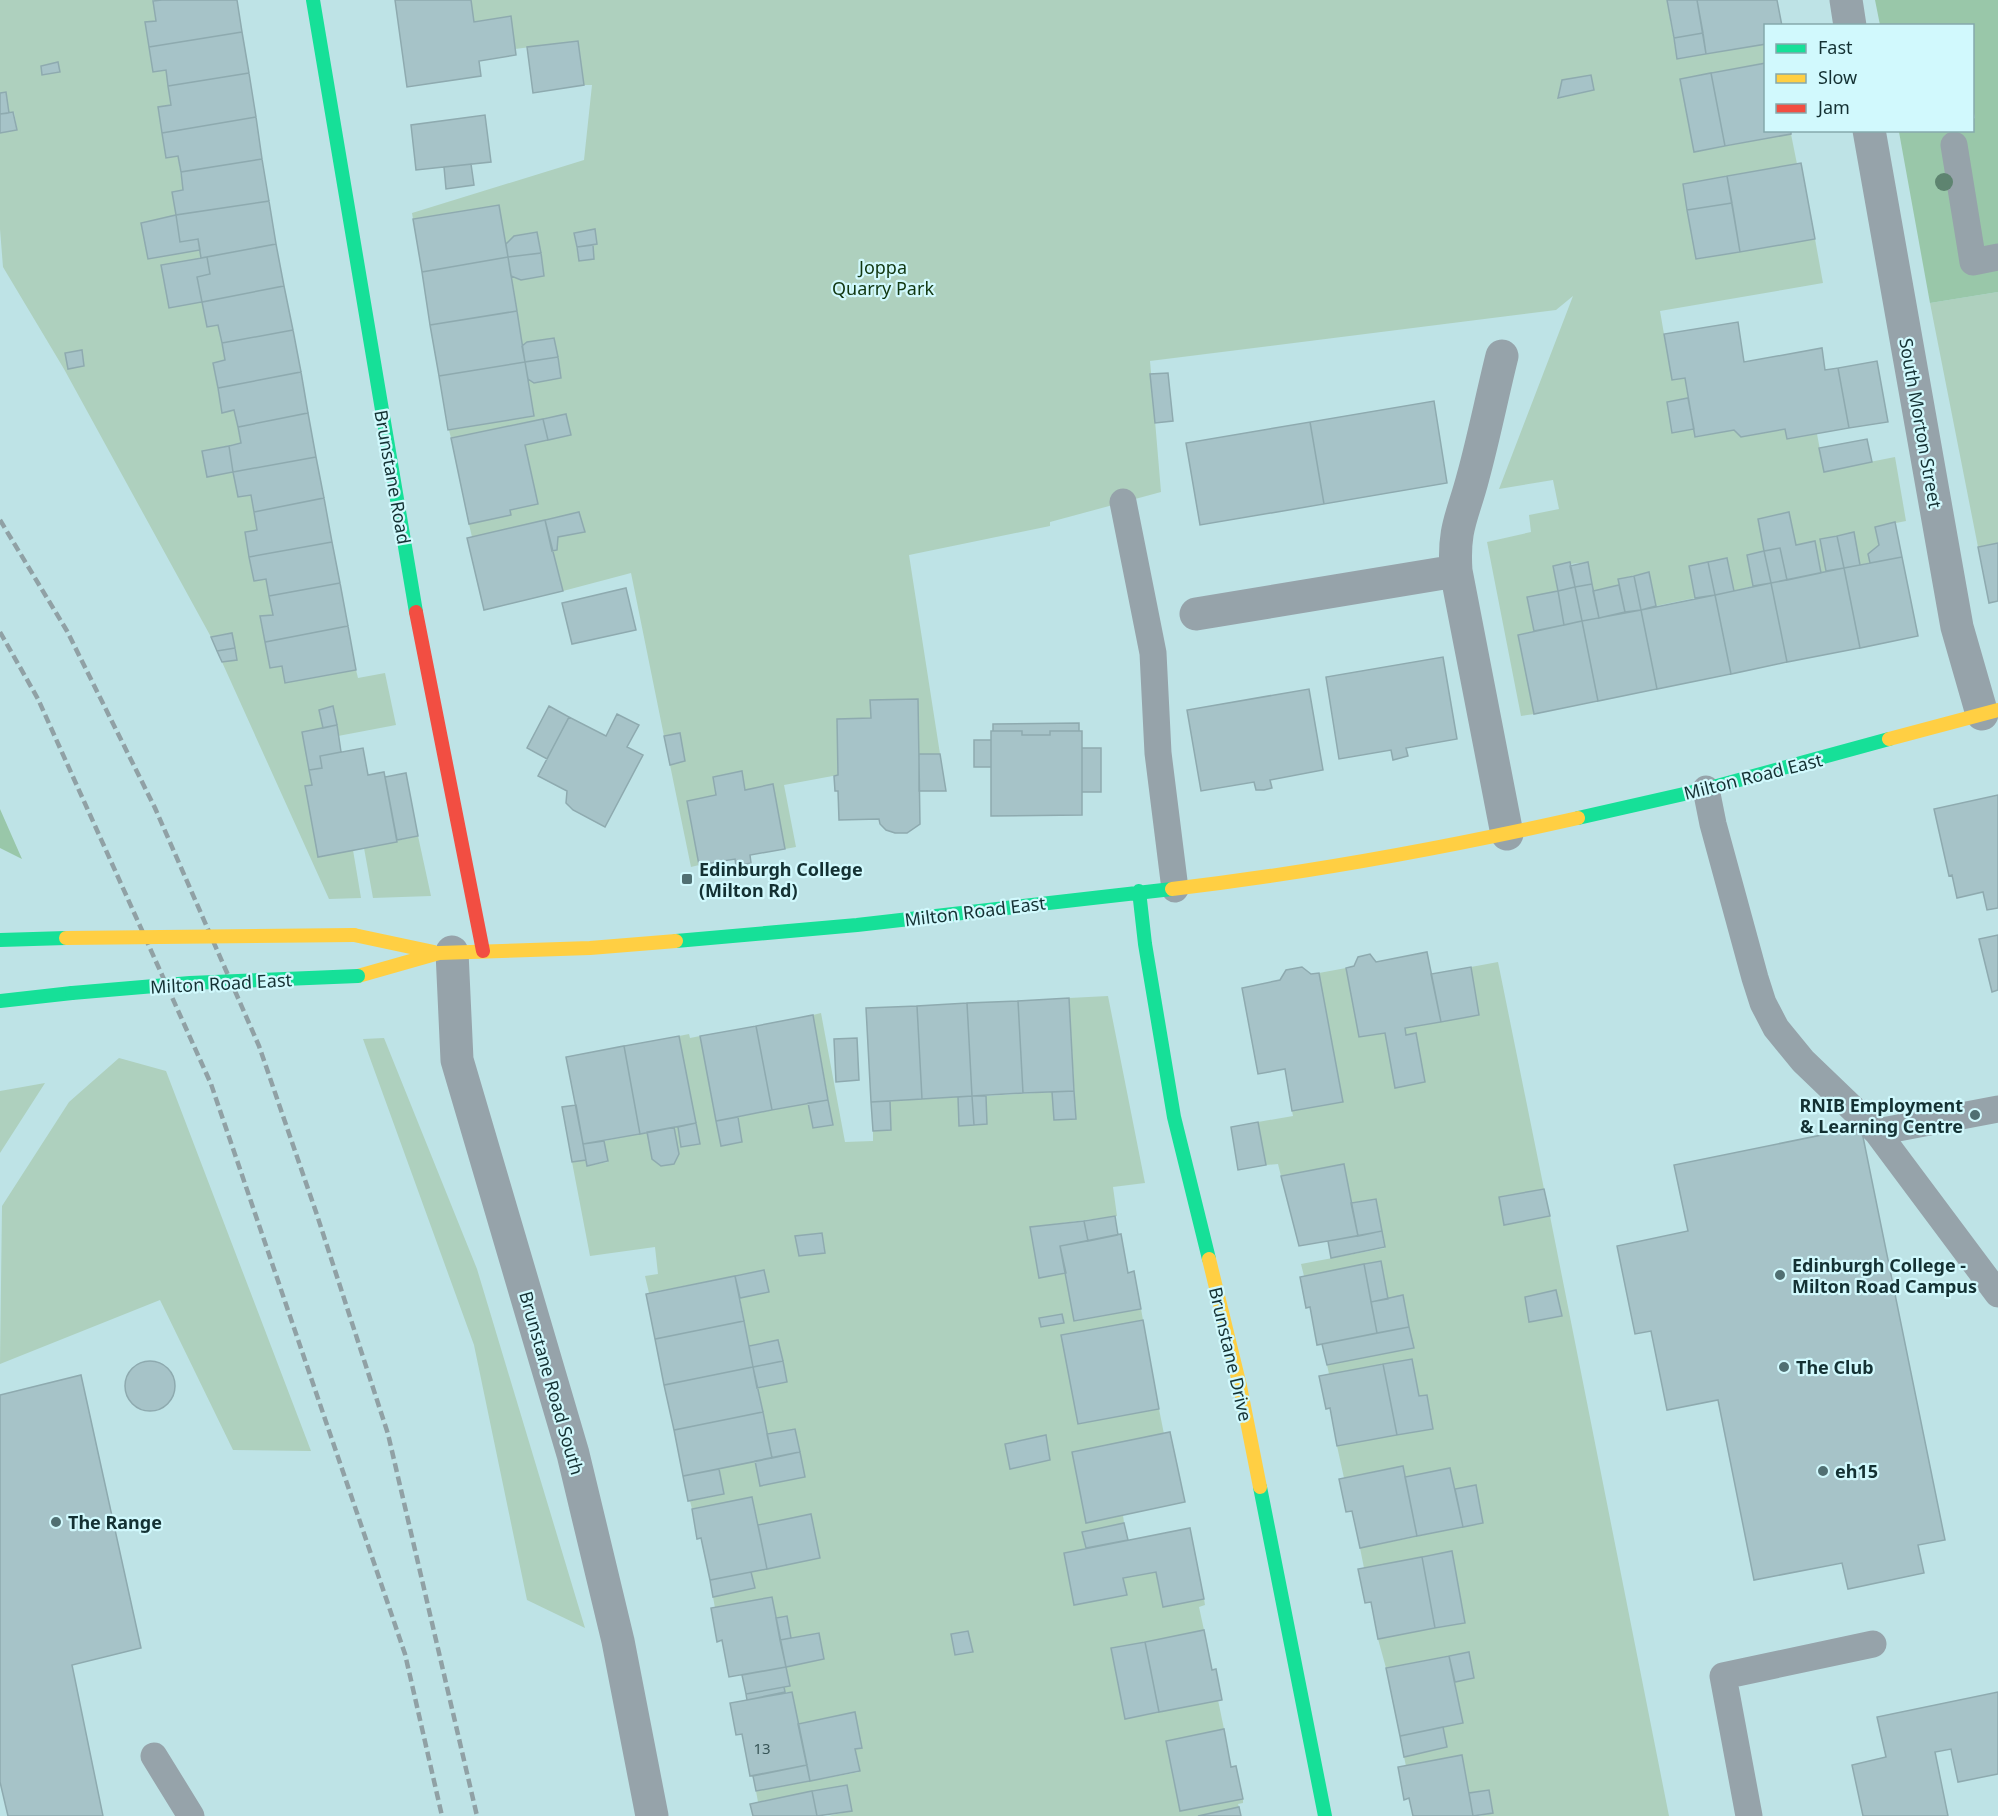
<svg xmlns="http://www.w3.org/2000/svg" width="1998" height="1816" font-family="'Noto Sans',sans-serif">
  <style>
    .green { fill: #aed0be; fill-rule: evenodd }
    .forest { fill: #99c7a9 }
    .building { fill: #a6c3c8; stroke: #8eaaaf; stroke-width: 1.5 }
    .lines { fill: none; stroke-linecap: round; stroke-linejoin: round }
    .lane { stroke: #96a3aa; stroke-width: 27 }
    .street { stroke: #96a3aa; stroke-width: 33 }
    .fast { stroke: #16e098; stroke-width: 14 }
    .slow { stroke: #ffcf43; stroke-width: 14 }
    .jam { stroke: #f24e42; stroke-width: 14 }
    .rail { stroke: #90a1a5; stroke-width: 4.5; stroke-dasharray: 9 4.5; stroke-linecap: butt }
    .fast-bridge { stroke: #16e098; stroke-width: 14 }
    .slow-bridge { stroke: #ffcf43; stroke-width: 14 }
    .tree { fill: #5e8470 }
    .poi-dot { fill: #506f72; stroke: #d1f9fd; stroke-width: 2 }
    .labels { text-anchor: middle; dominant-baseline: central; stroke-width: 4.5; stroke-linejoin: round; paint-order: stroke }
    .number-label { font-size: 15px; fill: #385658 }
    .park-label { font-size: 18px; fill: #10360f; stroke: #d1f9fd }
    .street-label { font-size: 18px; fill: #143133; stroke: #d1f9fd }
    .poi-label { font-size: 18px; font-weight: bold; fill: #143133; stroke: #d1f9fd; text-anchor: start }
  </style>
  <rect width="100%" height="100%" fill="#bee3e6"/>
  <!-- green -->
  <path class="green" d="M0,0H153L156,21L145,23L153,72L166,70L171,105L158,108L166,157L178,156L183,190L172,192L176,215L141,223L148,259L200,250L201,258L161,266L169,307L202,302L207,327L218,325L225,360L213,363L222,412L234,410L241,443L202,451L207,476L233,472L251,495L257,530L245,532L254,581L266,579L273,615L260,617L270,668L282,666L285,683L356,670L358,678L385,673L396,725L338,736L333,706L319,710L323,728L302,732L312,785L353,850L361,898L329,899L222,662L237,659L232,633L211,637L64,369L3,267L0,229V131L17,129L14,112L9,113L0,93ZM82,350L84,366L68,369L65,354Z
    M471,0H1667L1677,59L1765,44V63L1680,79L1694,152L1791,134L1797,164L1683,184L1696,259L1815,239L1823,283L1660,311L1672,380L1685,378L1688,398L1667,402L1672,433L1694,429L1696,437L1734,430L1741,437L1785,429L1787,439L1817,434L1824,471L1895,457L1906,521L1876,527L1879,545L1868,554L1870,563L1860,565L1854,533L1820,539L1826,571L1821,573L1815,541L1796,545L1789,513L1758,519L1764,551L1747,555L1753,586L1734,591L1727,558L1689,566L1695,598L1656,606L1649,572L1619,579V585L1593,591L1588,562L1553,566L1558,591L1527,597L1534,631L1518,635L1534,714L1521,716L1487,542L1531,532L1529,515L1559,509L1553,480L1499,489L1573,296L1556,310L1150,361L1161,492L1050,522V526L909,555L940,754H919L917,699L871,700V718L837,719L838,775L784,785L796,847L785,849L773,784L745,790L741,771L713,777L716,795L687,801L699,865L691,867L670,765L685,761L680,733L664,736L631,573L563,591L552,551L557,550L558,537L584,531L579,512L472,537L469,524L511,515L510,510L538,504L525,445L571,435L566,414L451,438L449,430L534,416L528,379L534,383L561,378L554,338L527,342L522,346L511,276L521,280L544,276L537,232L514,236L506,244L499,205L413,219L412,213L584,160L592,85H584L578,41L515,49L511,17L474,22ZM1591,75L1594,90L1559,98L1562,81ZM595,230L597,244L593,245L594,259L579,261L574,233Z
    M1998,292V543L1978,547L1930,303Z
    M418,836L431,896L373,898L364,848Z
    M1498,962L1544,1189L1499,1197L1504,1224L1550,1216L1669,1816H1479L1493,1813L1489,1790L1469,1793L1462,1755L1406,1766L1404,1757L1447,1747L1443,1727L1462,1723L1455,1682L1474,1678L1469,1652L1386,1668L1378,1639L1465,1622L1452,1551L1364,1568L1360,1548L1483,1523L1476,1486L1455,1489L1450,1468L1405,1477L1403,1466L1344,1478L1337,1446L1433,1428L1427,1395L1419,1396L1412,1359L1329,1374L1327,1365L1413,1348L1403,1296L1388,1299L1381,1261L1304,1276L1301,1264L1385,1248L1376,1199L1351,1203L1344,1164L1281,1176L1278,1164L1266,1165L1258,1122L1293,1116L1292,1111L1343,1101L1319,973L1346,968L1359,1036L1385,1033L1396,1088L1425,1082L1416,1033L1406,1035L1405,1028L1479,1015L1471,967Z
    M1108,996L1145,1183L1113,1187L1117,1216L1031,1227L1039,1278L1066,1273L1075,1321L1141,1309L1143,1320L1062,1336L1078,1424L1159,1409L1164,1434L1072,1452L1086,1522L1123,1515L1124,1523L1083,1532L1086,1548L1064,1554L1075,1605L1126,1595L1123,1578L1156,1572L1163,1607L1204,1599L1205,1605L1199,1607L1204,1630L1111,1649L1125,1719L1218,1700L1224,1729L1166,1741L1180,1811L1243,1799V1803L1238,1804L1239,1807L1198,1816H827L852,1811L846,1785L758,1802L756,1791L859,1772L855,1749L862,1748L855,1713L798,1724L792,1692H785L784,1687L790,1685L786,1667L824,1659L819,1633L791,1638L787,1616L776,1618L772,1597L715,1608L713,1597L754,1588L751,1572L819,1558L811,1515L758,1525L752,1497L692,1509L690,1501L724,1494L719,1469L755,1461L760,1486L805,1477L795,1429L767,1434L757,1388L787,1382L778,1341L749,1346L740,1298L768,1292L764,1270L649,1293L645,1276L658,1274L655,1247L590,1256L572,1162L586,1160L587,1166L608,1162L604,1141L647,1132L652,1159L661,1166L674,1164V1127H678L681,1147L700,1144L679,1036L689,1034L690,1038L700,1036L721,1146L742,1142L738,1117L808,1103L813,1128L833,1125L813,1015L821,1013L845,1142L873,1141V1131L891,1130L890,1101L958,1097L960,1126L987,1124L986,1096L1052,1092L1054,1120L1076,1119L1069,998ZM822,1233L825,1253L799,1256L796,1236ZM1045,1435L1050,1460L1010,1468L1006,1444ZM968,1631L973,1652L955,1655L951,1634Z
    M384,1038L477,1269L585,1628L527,1600L474,1345L363,1039Z
    M119,1058L166,1071L311,1451L233,1450L160,1300L0,1364L2,1206L69,1102Z
    M45,1083L0,1153V1091Z"/>
  <!-- forest -->
  <path class="forest" d="M1875,0H1998V292L1930,303L1899,132L1972,130L1973,119L1975,118L1972,103V26L1880,25Z
    M0,809L22,859L0,848Z"/>
  <!-- building -->
  <path class="building" d="M162,0H237L242,32L149,47L145,22L156,21L153,1Z
    M395,0H471L474,22L511,16L516,55L479,61L481,76L407,87Z
    M1667,0H1697L1703,33L1674,38Z
    M1697,0H1777L1782,26H1766V44L1706,54Z
    M242,32L249,73L168,86L166,70L153,72L149,47Z
    M1703,33L1706,54L1677,59L1674,38Z
    M578,41L584,85L533,93L527,47Z
    M58,62L60,72L42,75L41,66Z
    M1766,63V130H1791V134L1725,146L1711,73Z
    M249,73L256,117L162,133L158,107L171,105L168,86Z
    M1711,73L1725,146L1694,152L1680,79Z
    M1591,75L1594,90L1558,98L1562,80Z
    M6,92L9,113L0,114V93Z
    M13,112L17,130L0,133V114Z
    M485,115L491,162L416,170L411,125Z
    M256,117L262,159L181,172L178,156L166,158L162,133Z
    M262,159L269,201L176,215L172,192L183,190L181,172Z
    M1801,163L1815,239L1740,252L1727,176Z
    M471,164L474,185L446,189L444,167Z
    M1727,176L1732,203L1687,210L1683,184Z
    M269,201L276,244L201,258L198,239L180,242L176,215Z
    M1732,203L1740,252L1696,259L1687,210Z
    M499,205L508,257L422,272L413,219Z
    M176,215L180,242L198,239L200,250L148,259L141,223Z
    M595,229L597,244L577,247L574,233Z
    M537,232L541,253L508,257L506,244L514,236Z
    M276,244L284,286L202,302L197,277L210,274L207,257Z
    M593,245L594,259L579,261L577,247Z
    M541,253L544,276L521,280L511,276L508,257Z
    M207,257L210,274L197,277L202,302L169,308L161,265Z
    M508,257L517,311L430,325L422,272Z
    M284,286L293,330L222,343L218,325L207,327L202,302Z
    M517,311L525,362L439,376L430,325Z
    M1738,322L1744,362L1822,348L1825,370L1838,368L1849,428L1787,439L1785,429L1741,437L1734,430L1695,437L1685,378L1672,380L1664,334Z
    M293,330L301,372L218,388L213,363L225,360L222,343Z
    M554,338L558,357L525,362L522,346L527,342Z
    M82,350L84,366L68,369L65,353Z
    M558,357L561,378L534,383L528,379L525,362Z
    M1877,361L1888,422L1849,428L1838,368Z
    M525,362L534,416L448,430L439,376Z
    M301,372L308,413L238,427L234,410L222,413L218,388Z
    M1168,373L1173,421L1155,423L1150,374Z
    M1688,398L1694,429L1672,433L1667,402Z
    M1434,401L1447,483L1324,504L1310,422Z
    M308,413L316,457L233,472L229,446L241,443L238,427Z
    M566,414L571,435L548,440L543,419Z
    M543,419L548,440L525,445L538,504L510,510L511,515L469,524L451,438Z
    M1310,422L1324,504L1200,525L1186,443Z
    M1867,439L1872,462L1824,472L1819,448Z
    M229,446L233,472L207,477L202,451Z
    M316,457L324,498L254,512L251,495L238,497L233,472Z
    M324,498L332,542L249,557L245,532L257,530L254,512Z
    M579,512L585,532L558,537L557,550L552,551L545,520Z
    M1789,512L1796,545L1815,541L1821,573L1787,580L1780,548L1764,551L1758,519Z
    M545,520L563,591L484,610L467,538Z
    M1895,522L1902,557L1870,563L1868,554L1879,545L1875,527Z
    M1854,532L1860,565L1844,568L1837,536Z
    M1837,536L1844,568L1826,571L1820,539Z
    M332,542L340,583L269,596L266,579L254,581L249,557Z
    M1998,543V601L1989,603L1978,547Z
    M1780,548L1787,580L1771,583L1764,551Z
    M1764,551L1771,583L1753,586L1747,555Z
    M1902,557L1918,636L1860,648L1844,568Z
    M1727,558L1734,591L1715,595L1708,562Z
    M1570,562L1575,587L1558,591L1553,566Z
    M1588,562L1592,584L1575,587L1570,566Z
    M1708,562L1715,595L1695,598L1689,566Z
    M1844,568L1860,648L1787,662L1771,583Z
    M1649,572L1656,606L1641,610L1634,576Z
    M1634,576L1641,610L1625,612L1618,579Z
    M340,583L348,626L265,642L260,616L273,615L269,596Z
    M1771,583L1787,662L1731,674L1715,595Z
    M1592,584L1599,618L1582,621L1575,587Z
    M1619,585L1625,612L1599,618L1593,591Z
    M1575,587L1582,621L1564,625L1558,591Z
    M626,588L636,630L572,644L562,603Z
    M1558,591L1564,625L1534,631L1527,597Z
    M1715,595L1731,674L1657,689L1641,610Z
    M1641,610L1657,689L1598,701L1582,621Z
    M1582,621L1598,701L1534,714L1518,635Z
    M348,626L356,670L285,683L282,666L270,668L265,642Z
    M232,633L235,648L217,651L211,637Z
    M235,648L237,660L222,662L217,651Z
    M1443,657L1457,739L1406,748L1408,756L1393,760L1391,750L1339,759L1326,677Z
    M1309,689L1323,770L1270,780L1272,788L1264,790H1256L1254,782L1201,791L1187,710Z
    M918,699L920,824L907,833H895L886,830L880,824L879,819L839,820L838,791H835L834,776L838,775L837,719L871,718L870,700Z
    M333,706L337,725L323,728L319,710Z
    M549,706L569,717L547,759L527,748Z
    M617,714L639,725L627,747L643,755L605,827L573,810L566,803L567,791L538,776L569,717L606,736Z
    M1079,723V731H1050V735H1022V731H993V724Z
    M337,725L341,752L320,756L322,768L309,770L302,732Z
    M991,731H1022V735H1050V731H1082V815L991,816Z
    M680,733L685,761L670,765L664,736Z
    M974,740H991V767H974Z
    M363,748L368,775L384,772L397,842L318,857L305,786L312,785L309,770L322,768L320,756Z
    M1082,748H1101V792H1082Z
    M919,754H940L946,791H919Z
    M742,771L745,790L773,784L785,849L750,855L751,863L736,866L735,859L699,865L687,801L716,795L713,777Z
    M406,773L418,836L397,840L385,777Z
    M1998,795V908L1987,910L1983,892L1957,898L1952,875L1949,876L1934,809Z
    M1998,935V990L1992,992L1979,939Z
    M1427,952L1441,1022L1405,1028L1406,1035L1416,1033L1425,1082L1395,1088L1385,1033L1359,1037L1346,968L1354,966L1358,957L1370,954L1376,962Z
    M1302,967L1311,974L1319,973L1343,1102L1292,1111L1285,1069L1258,1074L1242,988L1280,980L1286,970Z
    M1471,967L1479,1015L1441,1022L1431,974Z
    M1069,998L1074,1091L1023,1093L1018,1001Z
    M1018,1001L1023,1093L972,1096L967,1003Z
    M967,1003L972,1096L922,1099L917,1006Z
    M917,1006L922,1099L871,1102L866,1008Z
    M813,1015L828,1100L772,1110L756,1026Z
    M756,1026L772,1110L716,1121L700,1036Z
    M679,1036L696,1123L640,1134L624,1046Z
    M857,1038L859,1080L836,1082L834,1039Z
    M624,1046L640,1134L583,1144L566,1057Z
    M1074,1091L1076,1119L1054,1120L1052,1092Z
    M972,1096H986L987,1124L974,1125Z
    M972,1096L974,1125L959,1126L958,1097Z
    M828,1100L833,1125L813,1128L808,1103Z
    M890,1101L891,1130L873,1131L871,1102Z
    M576,1105L586,1160L572,1162L562,1107Z
    M738,1117L742,1142L721,1146L716,1121Z
    M1258,1122L1266,1165L1238,1170L1231,1127Z
    M696,1123L700,1144L681,1147L678,1127Z
    M674,1127L679,1154L674,1164L661,1166L652,1159L647,1132Z
    M1861,1127L1945,1540L1918,1545L1924,1573L1848,1589L1842,1563L1754,1580L1718,1400L1667,1410L1651,1331L1635,1334L1617,1246L1688,1231L1674,1165Z
    M604,1141L608,1161L587,1166L583,1144Z
    M1344,1164L1358,1236L1299,1246L1281,1176Z
    M1544,1189L1550,1216L1504,1225L1499,1197Z
    M1376,1199L1382,1231L1358,1236L1351,1203Z
    M1115,1216L1118,1235L1088,1241L1084,1221Z
    M1084,1221L1088,1241L1060,1246L1066,1273L1039,1278L1030,1227Z
    M1382,1231L1385,1247L1331,1258L1328,1241Z
    M822,1233L825,1253L799,1256L795,1236Z
    M1121,1234L1128,1273L1134,1271L1141,1309L1074,1321L1060,1246Z
    M1381,1261L1388,1299L1371,1302L1364,1264Z
    M1364,1264L1377,1333L1317,1345L1310,1307L1306,1308L1300,1277Z
    M764,1270L769,1292L740,1298L735,1276Z
    M735,1276L744,1321L655,1339L646,1294Z
    M1556,1290L1562,1316L1529,1322L1525,1297Z
    M1403,1295L1409,1327L1377,1333L1371,1302Z
    M1062,1314L1064,1323L1041,1327L1039,1318Z
    M1143,1320L1159,1409L1078,1424L1061,1335Z
    M744,1321L753,1367L664,1385L655,1339Z
    M1409,1327L1414,1348L1327,1365L1322,1344Z
    M778,1340L783,1361L753,1367L749,1346Z
    M1412,1359L1419,1396L1427,1395L1433,1429L1397,1435L1383,1364Z
    M783,1361L787,1382L757,1388L753,1367Z
    M125 1386a25 25 0 1 1 50 0a25 25 0 1 1-50 0Z
    M1383,1364L1397,1435L1337,1446L1330,1408L1326,1409L1319,1376Z
    M753,1367L763,1412L674,1430L664,1385Z
    M81,1375L141,1648L72,1665L103,1816H8L0,1782V1395Z
    M763,1412L772,1458L683,1476L674,1430Z
    M795,1429L800,1452L772,1458L767,1434Z
    M1170,1432L1185,1502L1086,1523L1072,1452Z
    M1046,1435L1050,1460L1010,1469L1005,1444Z
    M800,1452L805,1477L760,1486L755,1461Z
    M1403,1466L1417,1536L1360,1548L1352,1511L1346,1512L1339,1479Z
    M1450,1468L1463,1527L1417,1536L1405,1477Z
    M719,1469L724,1494L688,1501L683,1476Z
    M1476,1485L1483,1523L1463,1527L1455,1489Z
    M752,1497L767,1569L710,1580L701,1538L697,1539L692,1509Z
    M811,1514L820,1558L767,1569L758,1525Z
    M1124,1523L1128,1540L1086,1548L1082,1532Z
    M1190,1528L1204,1599L1163,1607L1156,1572L1123,1578L1127,1595L1074,1605L1064,1553Z
    M1452,1551L1465,1623L1435,1628L1422,1557Z
    M1422,1557L1435,1628L1378,1639L1371,1602L1365,1603L1358,1569Z
    M751,1572L755,1588L713,1597L710,1580Z
    M772,1597L786,1667L729,1677L722,1640L717,1642L711,1608Z
    M787,1616L791,1638L780,1640L776,1618Z
    M1204,1630L1212,1670L1216,1669L1222,1700L1159,1712L1145,1642Z
    M968,1631L973,1652L955,1655L951,1634Z
    M819,1633L824,1659L786,1667L780,1640Z
    M1145,1642L1159,1712L1125,1719L1111,1648Z
    M1469,1652L1474,1678L1455,1682L1449,1656Z
    M1449,1656L1463,1723L1400,1736L1386,1668Z
    M786,1667L790,1686L746,1694L742,1675Z
    M784,1687L785,1692L747,1700L746,1694Z
    M792,1692L807,1765L750,1776L742,1734L736,1735L730,1703Z
    M1998,1692V1774L1958,1782L1951,1749L1935,1752L1948,1816H1863L1852,1765L1886,1757L1877,1717Z
    M855,1712L862,1748L855,1749L860,1771L810,1781L798,1724Z
    M1443,1727L1447,1747L1404,1757L1400,1736Z
    M1224,1729L1231,1767L1236,1766L1243,1799L1180,1811L1166,1741Z
    M1462,1755L1473,1816H1413L1409,1798L1404,1800L1398,1767Z
    M807,1765L810,1781L756,1791L753,1776Z
    M847,1785L852,1811L817,1816L812,1791Z
    M1489,1790L1493,1813L1473,1816L1469,1793Z
    M812,1791L817,1816H753L750,1804Z
    M1239,1807L1241,1816H1198Z"/>
  <g class="lines">
    <!-- lane -->
    <path class="lane" d="M1954,145L1973,262L1998,257
      M1123,502L1153,653L1158,753L1175,889
      M1706,789L1713,824L1755,978L1763,1003L1776,1028L1803,1061L1877,1132L1998,1294
      M1877,1132L1998,1109
      M154,1756L191,1816
      M1749,1816L1723,1676L1873,1644"/>
    <!-- street -->
    <path class="street" d="M1846,0L1850,26
      M1869,130L1957,627L1982,714
      M1502,356C1492,396 1484,437 1473,477C1463,516 1453,527 1456,571L1507,834
      M1196,614L1456,571
      M452,952L457,1060L573,1454L618,1641L652,1816"/>
    <!-- fast -->
    <path class="fast" d="M313,0L416,612
      M1578,818L1706,789L1889,739
      M1139,891L1145,944L1174,1117L1209,1259
      M0,940L66,938
      M676,941L857,925L1172,889
      M0,1001L72,993
      M1260,1487L1325,1816"/>
    <!-- slow -->
    <path class="slow" d="M1889,739L1998,710
      M1172,889C1309,873 1444,848 1578,818
      M354,935L434,952
      M358,976L439,953L590,948L676,941
      M1209,1259L1240,1386L1260,1487"/>
    <!-- jam -->
    <path class="jam" d="M416,612L483,951"/>
    <!-- rail -->
    <path class="rail" d="M0,520L67,631L155,808L259,1046L317,1215L388,1434L477,1816
      M0,632L38,699L211,1084L405,1654L442,1816"/>
    <!-- fast-bridge -->
    <path class="fast-bridge" d="M72,993L190,983L358,976"/>
    <!-- slow-bridge -->
    <path class="slow-bridge" d="M66,938L354,935"/>
  </g>
  <!-- trees -->
  <circle class="tree" cx="1944" cy="182" r="9"/>
  <!-- markers -->
  <g class="poi-dot">
    <rect x="681" y="873" width="12" height="12" rx="3"/>
    <circle cx="1975" cy="1115" r="6"/>
    <circle cx="1780" cy="1275" r="6"/>
    <circle cx="1784" cy="1367" r="6"/>
    <circle cx="1823" cy="1471" r="6"/>
    <circle cx="56" cy="1522" r="6"/>
  </g>
  <g class="labels">
    <!-- number labels -->
    <g class="number-label">
      <text x="762" y="1748">13</text>
    </g>
    <!-- park labels -->
    <g class="park-label">
      <text x="883" y="267">Joppa<tspan x="883" dy="21">Quarry Park</tspan></text>
    </g>
    <!-- street labels -->
    <g class="street-label">
      <text transform="translate(1921 423) rotate(80)">South Morton Street</text>
      <text transform="translate(393 477) rotate(80)">Brunstane Road</text>
      <text transform="translate(1753 776) rotate(-14)">Milton Road East</text>
      <text transform="translate(975 911) rotate(-7)">Milton Road East</text>
      <text transform="translate(221 983) rotate(-3)">Milton Road East</text>
      <text transform="translate(1231 1354) rotate(77)">Brunstane Drive</text>
      <text transform="translate(552 1383) rotate(74)">Brunstane Road South</text>
    </g>
    <!-- poi labels -->
    <g class="poi-label">
      <text x="699" y="869">Edinburgh College<tspan x="699" dy="21">(Milton Rd)</tspan></text>
      <text x="1963" y="1105" text-anchor="end">RNIB Employment<tspan x="1963" dy="21">&amp; Learning Centre</tspan></text>
      <text x="1792" y="1265">Edinburgh College -<tspan x="1792" dy="21">Milton Road Campus</tspan></text>
      <text x="1796" y="1367">The Club</text>
      <text x="1835" y="1471">eh15</text>
      <text x="68" y="1522">The Range</text>
    </g>
  </g>
  <!-- legend -->
  <rect x="1764" y="24" width="210" height="108" fill="#d1f9fd" stroke="#85a9ac" stroke-width="1.5"/>
  <rect x="1776" y="44" width="30" height="9" fill="#16e098" stroke="#85a9ac" stroke-width="1.5"/>
  <text x="1818" y="54" font-size="18" fill="#143133">Fast</text>
  <rect x="1776" y="74" width="30" height="9" fill="#ffcf43" stroke="#85a9ac" stroke-width="1.5"/>
  <text x="1818" y="84" font-size="18" fill="#143133">Slow</text>
  <rect x="1776" y="104" width="30" height="9" fill="#f24e42" stroke="#85a9ac" stroke-width="1.5"/>
  <text x="1818" y="114" font-size="18" fill="#143133">Jam</text>
</svg>
